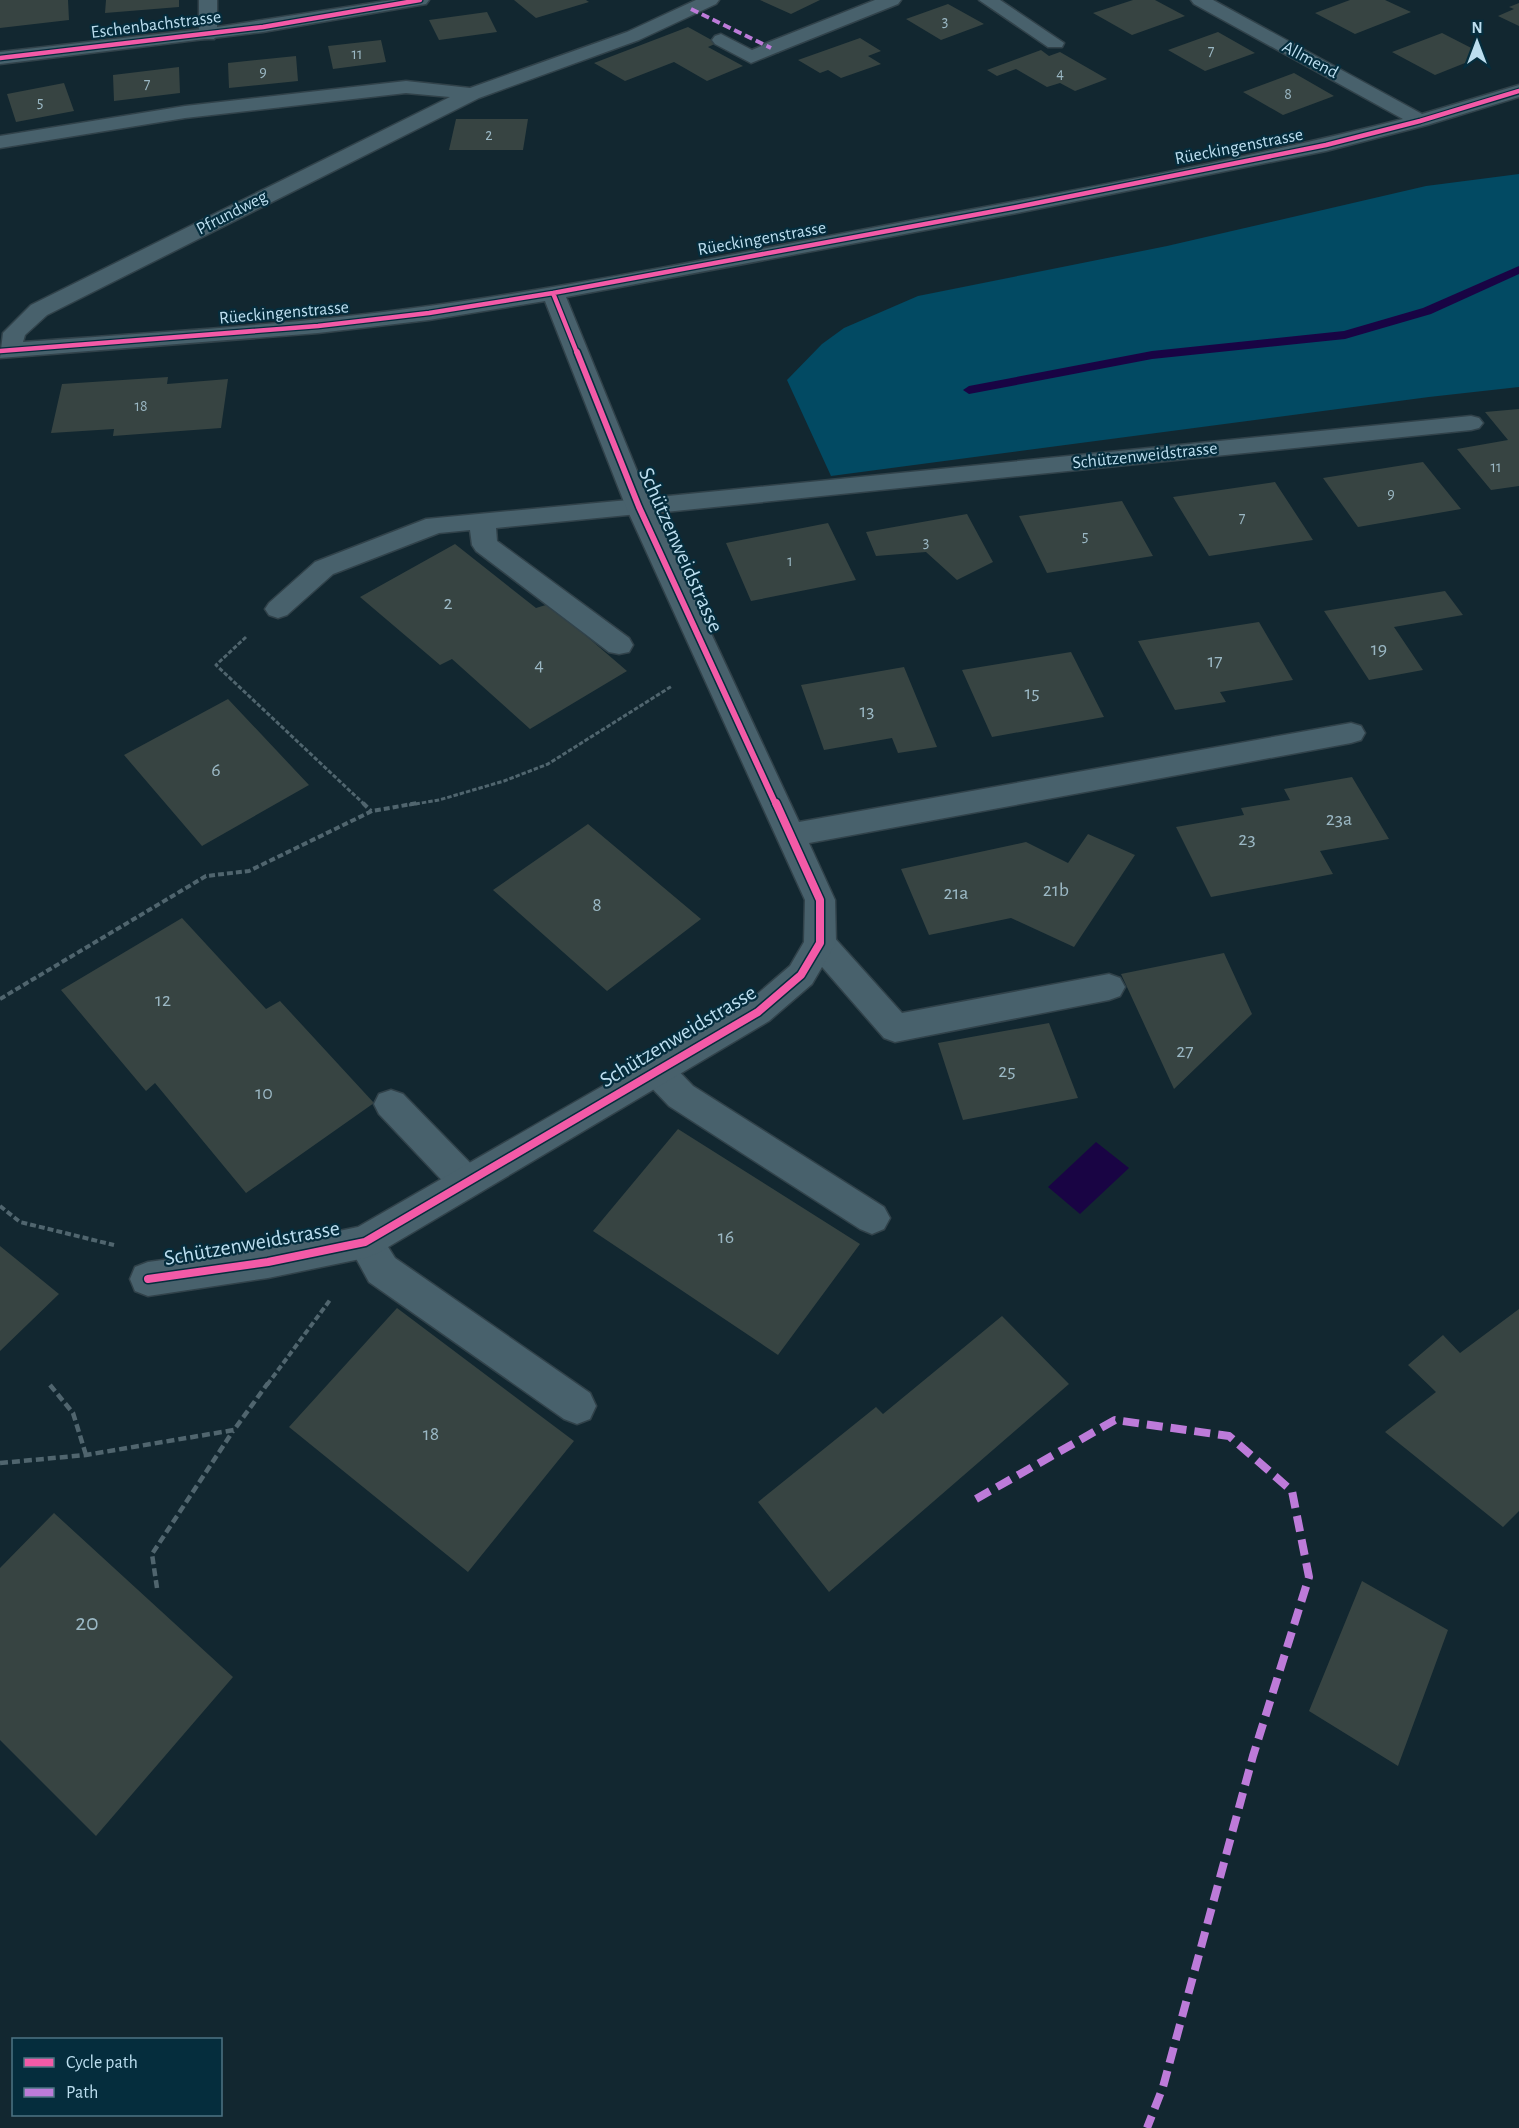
<svg xmlns="http://www.w3.org/2000/svg" width="1519" height="2128" font-family="'Alegreya Sans',sans-serif">
  <style>
    .green { fill: #024a63 }
    .water { fill: #190444 }
    .lines { fill: none; stroke-linecap: round; stroke-linejoin: round }
    .stream { fill: #190444; fill-rule: evenodd }
    .building { fill: #374442 }
    .service-casing { stroke: #31424a; stroke-width: 3 }
    .minor-casing { stroke: #31424a; stroke-width: 3 }
    .tertiary-casing { stroke: #31424a; stroke-width: 3 }
    .path-far2 { stroke: #50656e; stroke-width: 3; stroke-dasharray: 4.5 2; stroke-linecap: butt }
    .path-far1 { stroke: #50656e; stroke-width: 4; stroke-dasharray: 6 3; stroke-linecap: butt }
    .path { stroke: #50656e; stroke-width: 4.5; stroke-dasharray: 8 4; stroke-linecap: butt }
    .service { fill: #48616c; fill-rule: evenodd }
    .minor { fill: #48616c; fill-rule: evenodd }
    .tertiary { fill: #48616c; fill-rule: evenodd }
    .quiet-far1 { stroke: #bd7bd9; stroke-width: 4; stroke-dasharray: 8 4; stroke-linecap: butt }
    .quiet { stroke: #bd7bd9; stroke-width: 8; stroke-dasharray: 16 8; stroke-linecap: butt }
    .cycleway-far2-casing { stroke: #052d3d; stroke-width: 7 }
    .cycleway-far1-casing { stroke: #052d3d; stroke-width: 9 }
    .cycleway-casing { stroke: #052d3d; stroke-width: 11 }
    .cycleway-far2 { stroke: #f35aa7; stroke-width: 4.5 }
    .cycleway-far1 { stroke: #f35aa7; stroke-width: 6 }
    .cycleway { stroke: #f35aa7; stroke-width: 8 }
    .labels { text-anchor: middle; dominant-baseline: central; stroke-width: 4.5; stroke-linejoin: round; paint-order: stroke }
    .far-number-label { font-size: 16px; fill: #9bb8c4 }
    .far-street-label { font-size: 18px; fill: #bcdeef; stroke: #052d3d }
    .number-label { font-size: 20px; fill: #9bb8c4 }
    .street-label { font-size: 22px; fill: #bcdeef; stroke: #052d3d }
    .near-number-label { font-size: 24px; fill: #9bb8c4 }
  </style>
  <rect width="100%" height="100%" fill="#122730"/>
  <!-- green -->
  <path class="green" d="M1519,174V387L1429,397L831,476L787,380L822,344L844,328L918,296L1167,246L1426,186Z"/>
  <!-- water -->
  <path class="water" d="M1096,1142L1129,1168L1080,1214L1048,1187Z"/>
  <g class="lines">
    <!-- stream -->
    <path class="stream" d="M1519,266V274L1431,314L1345,339L1152,359L969,394L963,390L969,386L1152,351L1344,331L1423,308Z"/>
  </g>
  <!-- building -->
  <path class="building" d="M0,0H68L69,20L0,28Z
    M106,0H179V7L105,13Z
    M514,0H586L589,2L536,18Z
    M760,0H820L791,14Z
    M1133,0H1155L1185,16L1132,35L1093,13Z
    M1350,0H1385L1411,12L1355,34L1315,13Z
    M1519,3V26L1498,16L1514,9L1509,7Z
    M948,4L984,24L941,40L906,19Z
    M487,12L497,32L439,40L429,20Z
    M688,27L717,43L708,47L743,66L707,81L674,62L625,81L594,63Z
    M1218,32L1255,53L1205,71L1168,50Z
    M1442,33L1485,55L1435,75L1392,52Z
    M860,38L881,51L868,56L881,64L841,78L828,70L820,73L798,60Z
    M381,40L386,62L333,69L328,46Z
    M1041,50L1049,56L1060,52L1107,79L1075,91L1060,83L1047,87L1016,69L997,76L987,70Z
    M296,56L298,81L229,88L228,63Z
    M179,67L180,93L114,101L113,75Z
    M1294,73L1334,96L1283,115L1243,92Z
    M64,83L74,111L16,122L7,94Z
    M456,119H528L523,150H449Z
    M168,377L167,384L228,379L221,428L113,436L114,429L51,433L62,384Z
    M1519,409V486L1491,490L1457,449L1508,440L1485,412Z
    M1423,462L1461,509L1358,527L1323,478Z
    M1275,482L1313,540L1209,556L1173,497Z
    M1122,501L1153,556L1047,573L1019,516Z
    M967,514L993,562L957,580L926,552L876,556L866,532Z
    M828,523L856,580L751,601L726,543Z
    M455,544L536,608L549,604L627,671L530,729L452,659L440,665L360,597Z
    M1445,591L1463,615L1394,627L1423,670L1369,680L1324,611Z
    M1259,622L1293,680L1220,692L1226,702L1175,710L1138,641Z
    M1071,652L1104,717L992,737L962,670Z
    M904,667L937,747L898,753L892,738L824,750L801,685Z
    M228,699L309,785L202,846L124,755Z
    M1352,777L1389,839L1320,851L1333,874L1211,897L1176,827L1244,815L1241,808L1290,800L1284,789Z
    M588,824L701,919L607,991L493,890Z
    M1088,834L1135,855L1074,947L1011,918L929,935L901,869L1026,842L1068,863Z
    M182,918L266,1009L280,1001L374,1103L246,1193L155,1083L146,1091L61,990Z
    M1224,953L1252,1014L1174,1089L1121,974Z
    M1049,1023L1078,1098L963,1120L938,1043Z
    M678,1129L860,1244L778,1355L593,1231Z
    M0,1246L59,1294L0,1351Z
    M397,1308L574,1441L468,1572L289,1427Z
    M1519,1309V1511L1503,1527L1385,1432L1436,1392L1408,1365L1443,1335L1460,1353Z
    M1002,1316L1069,1384L829,1592L758,1502L876,1407L883,1414Z
    M54,1513L233,1677L96,1836L0,1740V1568Z
    M1362,1581L1448,1630L1398,1766L1309,1711Z"/>
  <g class="lines">
    <defs>
      <path id="service" d="M979,0H1000L1064,43L1062,47H1048Z
        M721,34L752,50L771,42L778,44L780,48L778,52L751,63L715,44L712,40L715,36Z
        M639,499L648,501L652,507L648,513L496,528L497,541L629,638L633,645L629,652L619,654L609,652L476,551L472,545L470,530L439,533L333,574L287,615L278,618L269,615L265,609L269,603L315,562L426,519Z
        M820,930L831,934L902,1013L1109,974L1120,978L1125,987L1120,996L1109,1000L895,1042L884,1038L809,952L804,943L809,934Z
        M657,1057L669,1061L693,1086L884,1207L890,1218L884,1229L872,1234L860,1229L669,1106L645,1081L640,1071L645,1061Z
        M391,1090L403,1094L478,1171L483,1182L478,1193L466,1197L454,1193L379,1114L374,1104L379,1094Z
        M365,1226L378,1231L395,1258L590,1393L596,1406L590,1419L577,1424L564,1419L369,1282L347,1242L352,1231Z"/>
      <path id="minor" d="M199,0H217V35L214,39H202L199,35Z
        M696,0H719L716,4L639,40L479,98L47,315L25,335L23,342C158,332 294,325 429,306C591,284 752,250 914,220C1077,190 1242,160 1403,119L1194,4L1191,0H1213L1422,114L1519,85V97L1427,125L1326,151L1017,213L566,297L648,498L1471,416L1479,418L1483,423L1479,428L1471,430L655,513L799,822L1351,723L1361,726L1365,733L1361,740L1351,743L809,843L835,900L836,943L812,984L769,1021L378,1253L365,1258L268,1278L148,1296L135,1291L130,1279L135,1267L148,1262L268,1246L358,1227L747,1003L790,966L804,942L805,900L626,507L545,301L429,320L318,333L0,358L3,333L31,305L450,97L406,93L185,118L0,148V136L185,106L406,81L470,88L627,32Z
        M875,0H901L898,4L778,52H764L762,48L764,44Z"/>
      <path id="tertiary" d="M392,0H429L426,4L420,5L263,32L0,64V52L211,28Z"/>
    </defs>
    <!-- service casing -->
    <use href="#service" class="service-casing"/>
    <!-- minor casing -->
    <use href="#minor" class="minor-casing"/>
    <!-- tertiary casing -->
    <use href="#tertiary" class="tertiary-casing"/>
    <!-- path-far2 -->
    <path class="path-far2" d="M246,637L216,665L365,805
      M409,805L439,800L504,781L548,764L672,686"/>
    <!-- path-far1 -->
    <path class="path-far1" d="M363,803L371,811
      M0,999L206,876L249,871L372,811L418,803
      M0,1206L20,1222L114,1245
      M267,1385L330,1300"/>
    <!-- path -->
    <path class="path" d="M50,1385L73,1413L86,1455
      M0,1463L86,1455L234,1430L268,1383
      M157,1588L152,1554L233,1431"/>
    <!-- service -->
    <use href="#service" class="service"/>
    <!-- minor -->
    <use href="#minor" class="minor"/>
    <!-- tertiary -->
    <use href="#tertiary" class="tertiary"/>
    <!-- quiet-far1 -->
    <path class="quiet-far1" d="M691,9L771,48"/>
    <!-- quiet -->
    <path class="quiet" d="M976,1499L1115,1420L1229,1436L1292,1491L1309,1577L1253,1756L1163,2087L1147,2128"/>
    <defs>
      <path id="cycleway-far2" d="M0,58L263,27L420,0
        M553,293L577,353
        M0,351L318,326L429,313L553,293L1017,207L1326,145L1420,121L1519,91"/>
      <path id="cycleway-far1" d="M577,352L639,507L776,805"/>
      <path id="cycleway" d="M148,1279L268,1262L365,1242L758,1012L801,975L820,943V900L776,803"/>
    </defs>
    <!-- cycleway-far2 casing -->
    <use href="#cycleway-far2" class="cycleway-far2-casing"/>
    <!-- cycleway-far1 casing -->
    <use href="#cycleway-far1" class="cycleway-far1-casing"/>
    <!-- cycleway casing -->
    <use href="#cycleway" class="cycleway-casing"/>
    <!-- cycleway-far2 -->
    <use href="#cycleway-far2" class="cycleway-far2"/>
    <!-- cycleway-far1 -->
    <use href="#cycleway-far1" class="cycleway-far1"/>
    <!-- cycleway -->
    <use href="#cycleway" class="cycleway"/>
  </g>
  <g class="labels">
    <!-- far-number labels -->
    <g class="far-number-label">
      <text x="945" y="21">3</text>
      <text x="1211" y="51">7</text>
      <text x="357" y="54">11</text>
      <text x="263" y="72">9</text>
      <text x="1060" y="73">4</text>
      <text x="147" y="84">7</text>
      <text x="1288" y="94">8</text>
      <text x="40" y="102">5</text>
      <text x="489" y="135">2</text>
      <text x="141" y="406">18</text>
      <text x="1496" y="467">11</text>
      <text x="1391" y="494">9</text>
      <text x="1242" y="518">7</text>
      <text x="1085" y="536">5</text>
      <text x="926" y="542">3</text>
      <text x="790" y="561">1</text>
    </g>
    <!-- far-street labels -->
    <g class="far-street-label">
      <text transform="translate(156 25) rotate(-7)">Eschenbachstrasse</text>
      <text transform="translate(1310 60) rotate(28)">Allmend</text>
      <text transform="translate(1239 147) rotate(-11)">Rüeckingenstrasse</text>
      <text transform="translate(232 213) rotate(-27)">Pfrundweg</text>
      <text transform="translate(762 239) rotate(-10)">Rüeckingenstrasse</text>
      <text transform="translate(284 313) rotate(-5)">Rüeckingenstrasse</text>
      <text transform="translate(1145 456) rotate(-6)">Schützenweidstrasse</text>
    </g>
    <!-- number labels -->
    <g class="number-label">
      <text x="448" y="603">2</text>
      <text x="1379" y="649">19</text>
      <text x="1215" y="661">17</text>
      <text x="539" y="665">4</text>
      <text x="1032" y="693">15</text>
      <text x="867" y="711">13</text>
      <text x="216" y="770">6</text>
      <text x="1339" y="819">23a</text>
      <text x="1247" y="839">23</text>
      <text x="1056" y="890">21b</text>
      <text x="956" y="893">21a</text>
      <text x="597" y="905">8</text>
      <text x="163" y="1000">12</text>
      <text x="1185" y="1051">27</text>
      <text x="1007" y="1071">25</text>
      <text x="264" y="1093">10</text>
      <text x="726" y="1237">16</text>
      <text x="431" y="1434">18</text>
    </g>
    <!-- street labels -->
    <g class="street-label">
      <text transform="translate(681 550) rotate(66)">Schützenweidstrasse</text>
      <text transform="translate(678 1036) rotate(-31)">Schützenweidstrasse</text>
      <text transform="translate(252 1243) rotate(-10)">Schützenweidstrasse</text>
    </g>
    <!-- near-number labels -->
    <g class="near-number-label">
      <text x="87" y="1623">20</text>
    </g>
  </g>
  <!-- legend -->
  <rect x="12" y="2038" width="210" height="78" fill="#052d3d" stroke="#4e7484" stroke-width="1.5"/>
  <rect x="24" y="2058" width="30" height="9" fill="#f35aa7" stroke="#4e7484" stroke-width="1.5"/>
  <text x="66" y="2068" font-size="18" fill="#bcdeef">Cycle path</text>
  <rect x="24" y="2088" width="30" height="9" fill="#bd7bd9" stroke="#4e7484" stroke-width="1.5"/>
  <text x="66" y="2098" font-size="18" fill="#bcdeef">Path</text>
  <!-- north arrow -->
  <g transform="translate(1477 42)" stroke="#052d3d" stroke-width="4.5" paint-order="stroke">
  <path d="M0-4.5L10 22L0 15L-10 22Z" fill="#bcdeef"/>
  <text y="-9" font-size="16" font-weight="bold" text-anchor="middle" fill="#bcdeef">N</text>
  </g>
</svg>
